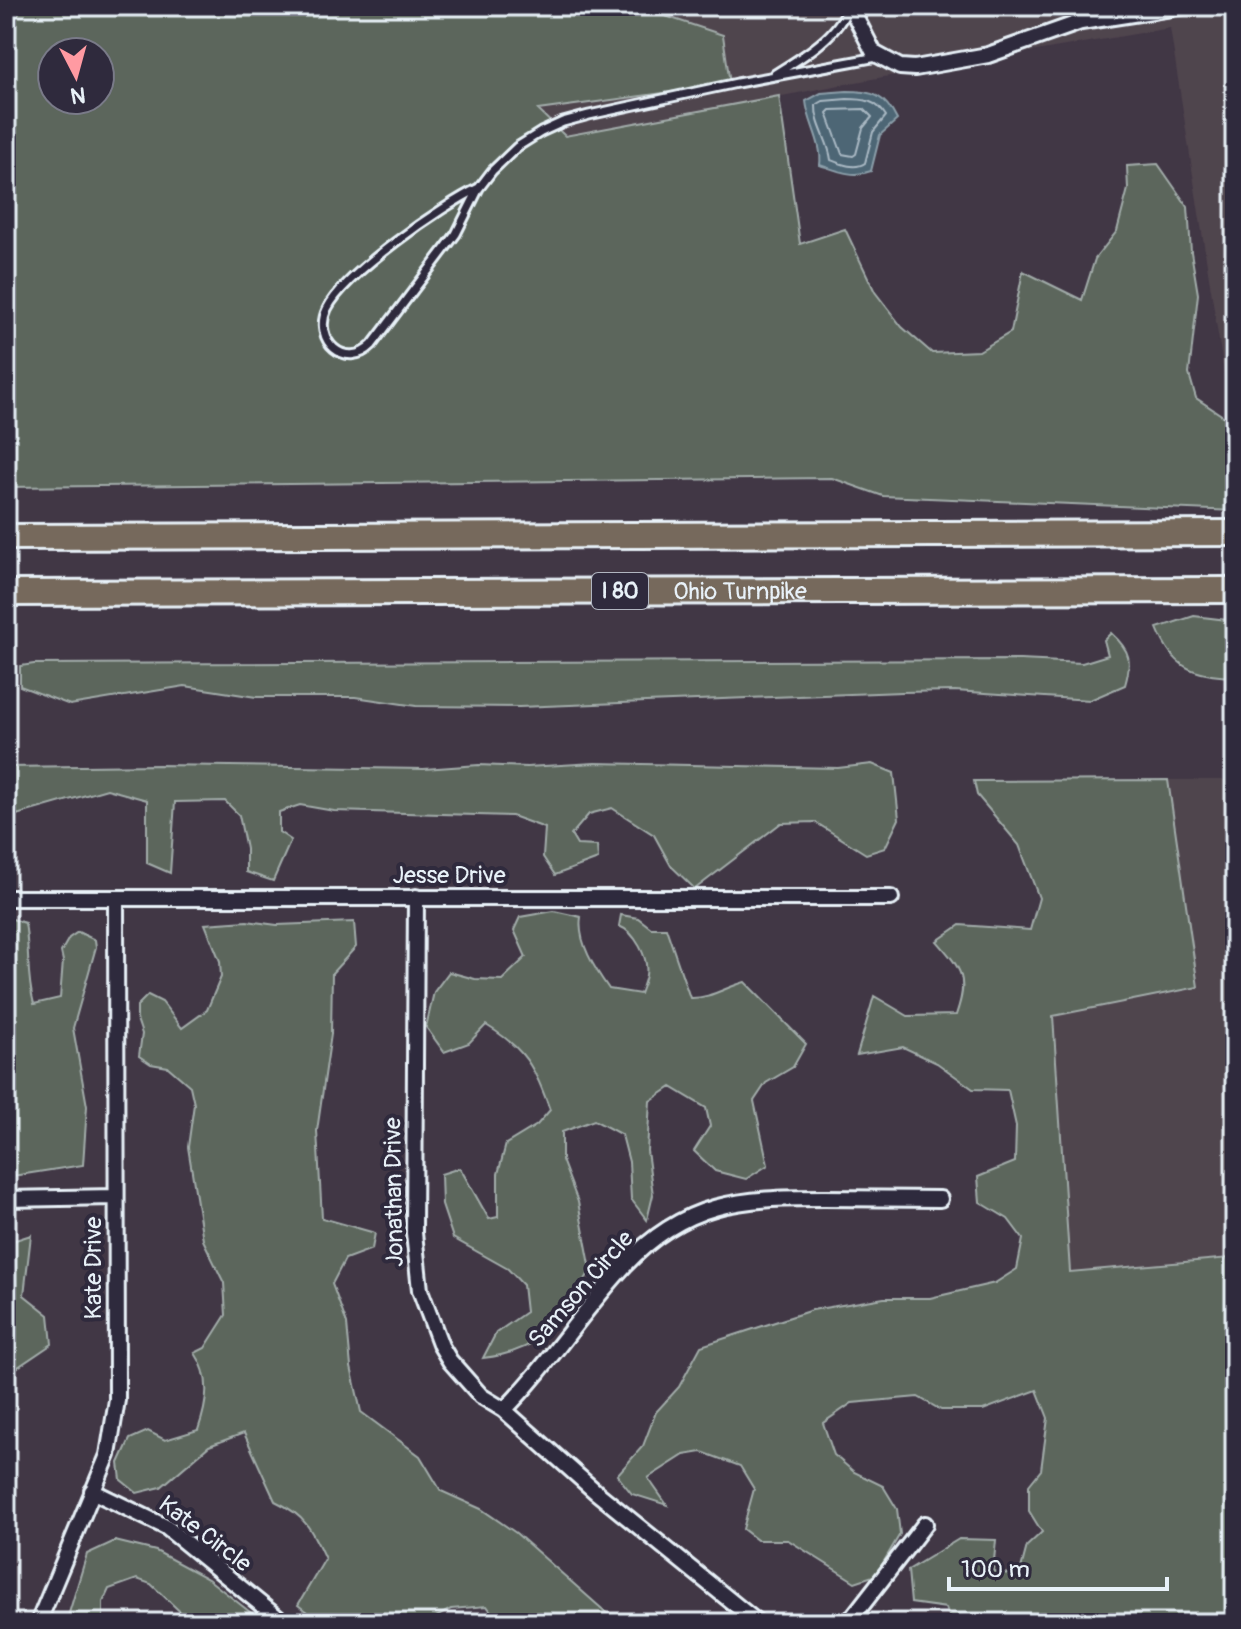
<svg xmlns="http://www.w3.org/2000/svg" width="1241" height="1629" font-family="Pangolin,sans-serif">
  <style>
    .built { fill: #50444e }
    .green { fill: #5b665b; stroke: #a2acaa; stroke-width: 2; fill-rule: evenodd }
    .water { fill: #4d6675; stroke: #8b9ea9; stroke-width: 2 }
    .lines { fill: none; stroke-linecap: round; stroke-linejoin: round }
    .shore { stroke: #aab9c4; stroke-width: 2 }
    .lane-casing { stroke: #e8f1f8; stroke-width: 13 }
    .street-casing { stroke: #e8f1f8; stroke-width: 20 }
    .highway-casing { stroke: #e8f1f8; stroke-width: 30 }
    .lane { stroke: #2f2a3d; stroke-width: 7 }
    .street { stroke: #2f2a3d; stroke-width: 14 }
    .highway { stroke: #76695c; stroke-width: 24 }
    .labels { text-anchor: middle; dominant-baseline: central; stroke-width: 8; stroke-linejoin: round; paint-order: stroke }
    .shield { fill: #2f2a3d; stroke: #b0b5c0; stroke-width: 2 }
    .shield-label { font-size: 22px; font-weight: bold; fill: #e8f1f8 }
    .street-label { font-size: 24px; fill: #e8f1f8; stroke: #2f2a3d }
  </style>
  <rect width="100%" height="100%" fill="#413745"/>
  <filter id="ink" filterUnits="userSpaceOnUse"><feTurbulence type="fractalNoise" baseFrequency=".0125" numOctaves="2"/><feDisplacementMap in="SourceGraphic" scale="16" xChannelSelector="R" yChannelSelector="G"/><feConvolveMatrix kernelMatrix="1 2 1 2 8 2 1 2 1" color-interpolation-filters="sRGB"/></filter>
  <g filter="url(#ink)">
    <!-- built -->
    <path class="built" d="M431,6H1235V424H1232L1170,28L872,79L565,137Z
      M1168,780H1235V1296L1230,1258L1070,1273L1043,990L1197,987Z"/>
    <!-- green -->
    <path class="green" d="M6,6H635L723,35L730,84L538,110L565,136L779,96L800,244L845,229L875,292L902,327L932,353L979,351L1011,332L1023,271L1082,300L1095,259L1117,231L1128,189L1127,166L1158,164L1188,207L1191,252L1198,294L1189,374L1196,398L1235,424V511L883,496L832,478L6,487ZM52,52H100V100H52Z
      M1194,616L1235,621V677C1193,676 1173,668 1157,628Z
      M1111,633C1131,651 1132,661 1125,685L1090,700L955,691L902,692L519,707L416,706L355,697H256L185,686L70,705L20,686V666L34,664L1020,660L1082,663L1108,655L1104,640Z
      M595,763L838,768L872,764L894,773L899,819L885,848L866,854L815,822L781,823L695,889L671,866L654,835L612,808L589,814L571,835L577,845L597,846L598,859L555,875L543,857L545,828L512,816L334,811L300,805L279,812V832L291,840L273,881L246,872V849L239,815L225,801L175,802L170,873L147,863V800L107,789L6,818V767L159,765L424,769L479,765L527,767Z
      M1168,780L1198,987L1053,1016L1070,1272L1230,1258L1235,1285V1623H952L946,1608L911,1603L908,1570L959,1539L996,1540L993,1571L1019,1576L1027,1546L1042,1532L1029,1511V1485L1041,1470L1048,1418L1037,1390L983,1410H941L918,1397L852,1403L823,1423L834,1455L854,1472L883,1486L897,1509L900,1534L876,1575L855,1582L788,1540H757L743,1529L754,1489L740,1466L702,1452L684,1455L648,1478L667,1505L632,1494L617,1475L643,1446L656,1412L679,1387L701,1346L812,1310L884,1298H930L995,1283L1017,1269L1023,1239L1008,1219L980,1202L978,1177L1015,1162L1016,1126L1008,1090L973,1089L937,1063L903,1047L857,1055L874,996L908,1016L956,1015C969,978 962,970 937,941L960,925L1030,930L1039,898L1019,845L977,795L974,781Z
      M554,911L581,917C577,942 595,969 609,989L640,994C642,988 645,981 646,975C649,958 635,932 619,926L621,915L638,918L651,928H666L690,998C709,999 726,987 745,982L806,1044L793,1067L766,1083L754,1101L768,1165L746,1179L715,1171L694,1151L710,1126L706,1108L671,1087L650,1101L647,1151L653,1195L647,1220L631,1199L629,1162L622,1135L594,1120L562,1132V1160L578,1202L591,1270C560,1320 546,1351 483,1358L496,1333L526,1312L523,1285L508,1269L453,1238L442,1205L441,1174L460,1168L489,1219L498,1217V1174L506,1144L537,1125L550,1110C534,1067 526,1049 486,1025L469,1043L444,1052L426,1027L434,992L449,972L475,979L502,980L526,957L514,930L520,917Z
      M6,917L25,923C30,952 26,975 34,1004L60,998L63,961L61,952L69,938L78,932L95,940L96,947L73,1028L87,1106L83,1165L6,1177Z
      M247,921L277,925L354,922L356,947L332,973L331,1034L317,1131L322,1218L375,1233L372,1249L345,1259L332,1284L347,1324L351,1367L361,1412L420,1456L441,1491L481,1509L516,1533L618,1623H499L487,1606L451,1609L425,1623H321L298,1605L325,1559C312,1530 305,1515 275,1501L244,1433L209,1446L161,1487L137,1493L121,1480L119,1463L130,1439L148,1431L165,1440L198,1430C207,1404 212,1378 195,1353L205,1348L226,1315L224,1283L203,1240L188,1147L194,1104L190,1086L168,1067L151,1064L139,1056L142,1034L137,1019V1006L148,995L162,1002L182,1028L207,1010L221,977L220,961L205,924Z
      M31,1235L24,1295L49,1315L52,1344L6,1375V1243Z
      M115,1541L156,1551L208,1579L264,1623H192L151,1584L137,1579L109,1589L103,1602V1623H66L87,1554Z"/>
    <!-- water -->
    <path class="water" d="M847,91C873,91 885,95 897,120L880,135L871,171C853,178 838,171 820,165C823,143 808,123 806,101L821,93Z"/>
    <g class="lines">
      <!-- shore -->
      <path class="shore" d="M847,99C864,99 876,100 886,116L873,132L865,163C855,170 841,164 831,160C829,141 815,124 816,105L823,101Z
        M864,109L872,117L863,128L856,154L853,156L842,154L827,113L830,110Z"/>
      <defs>
        <path id="lane" d="M775,74C801,58 839,36 848,6
          M479,188C443,205 344,274 327,309C312,340 346,371 372,345L456,234L479,188L492,171L517,147L541,132L563,122L589,115L737,83L877,57"/>
        <path id="street" d="M850,6L874,53L900,67L915,68L988,55L1081,22L1184,6
          M416,897L414,1233L420,1290L441,1346L450,1361L481,1396L504,1410L596,1492L758,1623
          M6,898H891
          M6,1199L115,1197
          M504,1410C548,1366 582,1311 625,1265C685,1201 741,1198 824,1198C863,1198 901,1199 940,1199
          M92,1491L166,1527L284,1623
          M38,1623L108,1455L117,1400L116,898
          M848,1623L925,1524"/>
        <g id="highway">
          <path d="M6,537L1235,533"/>
          <path id="s1" d="M6,593L1235,590"/>
        </g>
      </defs>
      <!-- lane casing -->
      <use href="#lane" class="lane-casing"/>
      <!-- street casing -->
      <use href="#street" class="street-casing"/>
      <!-- highway casing -->
      <use href="#highway" class="highway-casing"/>
      <!-- lane -->
      <use href="#lane" class="lane"/>
      <!-- street -->
      <use href="#street" class="street"/>
      <!-- highway -->
      <use href="#highway" class="highway"/>
    </g>
  </g>
  <g class="labels">
    <!-- shield labels -->
    <rect class="shield" x="592" y="573" width="56" height="36" rx="6"/>
    <g class="shield-label">
      <text x="620" y="591">I 80</text>
    </g>
    <!-- street labels -->
    <g class="street-label">
      <text stroke="none"><textPath href="#s1" startOffset="734">Ohio Turnpike</textPath></text>
      <text x="449" y="875">Jesse Drive</text>
      <text transform="translate(394 1192) rotate(-91)">Jonathan Drive</text>
      <text transform="translate(93 1268) rotate(-90)">Kate Drive</text>
      <text transform="translate(581 1289) rotate(-49)">Samson Circle</text>
      <text transform="translate(205 1534) rotate(37)">Kate Circle</text>
    </g>
  </g>
  <!-- margin -->
  <rect width="1241" height="1629" fill="none" stroke="#2f2a3d" stroke-width="32"/>
  <rect x="16" y="16" width="1209" height="1597" fill="none" stroke="#e8f1f8" stroke-width="3" filter="url(#ink)"/>
  <!-- north arrow -->
  <g transform="translate(76 76) rotate(174)"><circle r="38" fill="#2f2a3d" stroke="#797a88" stroke-width="2"/>
  <path d="M0-6L14 30L0 20L-14 30Z" fill="#ff9aa2"/>
  <text y="-12" font-size="22" font-weight="bold" text-anchor="middle" fill="#e8f1f8">N</text>
  </g>
  <!-- scale -->
  <path d="M949 1577v12h218v-12" fill="none" stroke="#e8f1f8" stroke-width="4"/>
  <text x="961" y="1577" font-size="24" fill="#e8f1f8" stroke="#2f2a3d" stroke-width="6" paint-order="stroke">100 m</text>
</svg>
